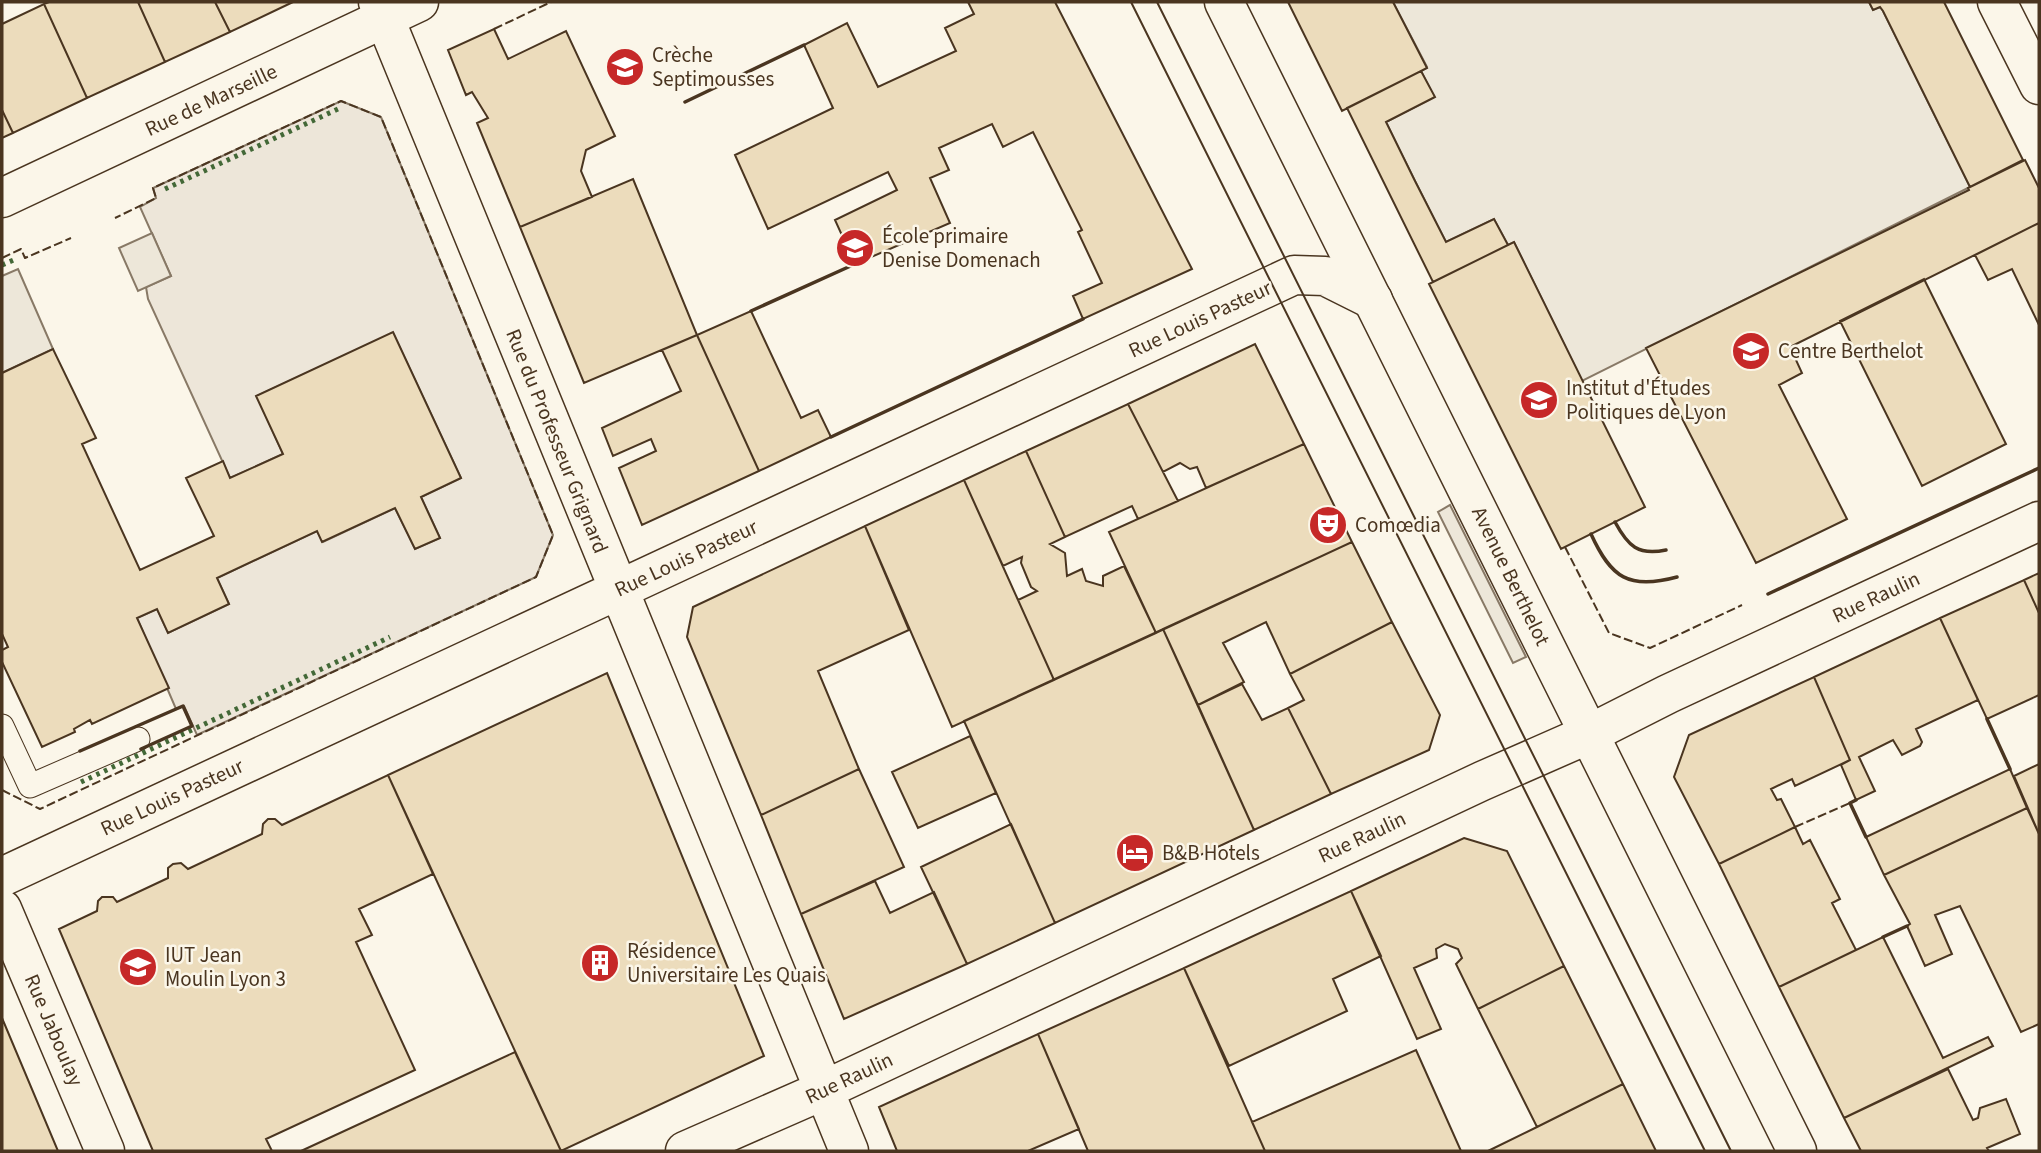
<svg xmlns="http://www.w3.org/2000/svg" width="2041" height="1153" font-family="'Source Sans 3',sans-serif">
  <style>
    .green { fill: #ede6d9; stroke: #887966; stroke-width: 2 }
    .parking { fill: #ede7d9; stroke: #887966; stroke-width: 2 }
    .building { fill: #ecdcbc; stroke: #4a3520; stroke-width: 2 }
    .lines { fill: none; stroke-linecap: round; stroke-linejoin: round }
    .lane-casing { stroke: #4a3520; stroke-width: 25 }
    .street-casing { stroke: #4a3520; stroke-width: 41 }
    .secondary-casing { stroke: #4a3520; stroke-width: 41 }
    .primary-casing { stroke: #4a3520; stroke-width: 41 }
    .lane { stroke: #fbf6e9; stroke-width: 23 }
    .street { stroke: #fbf6e9; stroke-width: 38 }
    .secondary { stroke: #fbf6e9; stroke-width: 38 }
    .primary { stroke: #fbf6e9; stroke-width: 38 }
    .tram { stroke: #4a3520; stroke-width: 2 }
    .hedge { stroke: #436837; stroke-width: 5; stroke-dasharray: 3.5 5; stroke-linecap: butt }
    .fence { stroke: #4a3520; stroke-width: 2; stroke-dasharray: 9 3.5; stroke-linecap: butt }
    .wall { stroke: #4a3520; stroke-width: 3.5 }
    .labels { text-anchor: middle; dominant-baseline: central; stroke-width: 5; stroke-linejoin: round; paint-order: stroke }
    .poi-label { font-size: 21px; fill: #4a3520; stroke: #fbf6e9; text-anchor: start }
    .street-label { font-size: 21px; fill: #4a3520; stroke: #fbf6e9 }
  </style>
  <rect width="100%" height="100%" fill="#fbf6e9"/>
  <!-- green -->
  <path class="green" d="M341,101L381,117L553,535L536,577L197,735L184,706L176,709L137,618L157,609L168,633L229,604L217,578L317,531L323,542L395,508L415,549L440,538L421,497L461,478L393,333L257,396L283,454L230,478L148,299L146,287L171,276L140,207L156,198L153,188Z"/>
  <!-- parking -->
  <path class="parking" d="M1393,2H1869L1873,10L1880,7L1883,11L1970,187L1582,381L1514,242L1508,245L1494,219L1446,242L1415,181L1386,122L1434,97L1421,71L1427,67Z
    M152,233L171,276L138,291L119,248Z
    M18,269L53,349L2,373V276Z
    M1450,505L1526,657L1513,663L1438,512Z"/>
  <!-- building -->
  <path class="building" d="M49,2H138L165,62L87,98L44,4Z
    M138,2H215L230,32L165,62Z
    M215,2H293L230,32Z
    M968,2H1055L1192,269L1083,319L1073,296L1102,283L1078,232L1082,230L1033,132L1003,147L992,124L939,148L949,170L930,178L950,223L855,264L835,220L897,190L888,172L768,229L735,155L833,108L804,45L847,23L878,87L956,51L945,28L974,14Z
    M1288,2H1393L1427,68L1342,111Z
    M1869,2H1944L2023,160L1970,187L1883,11L1880,7L1873,10Z
    M44,4L87,98L13,133L2,110V24Z
    M494,29L508,59L566,31L615,136L586,150L581,171L592,197L520,227L477,123L488,118L472,92L466,95L448,50Z
    M1421,71L1435,97L1386,122L1415,181L1446,242L1494,219L1508,245L1433,282L1347,108Z
    M2,110L13,133L2,138Z
    M2025,160L2039,188V223L1790,347L1802,373L1779,385L1847,519L1756,563L1646,348L1969,190L1968,188Z
    M633,179L697,335L584,383L520,227Z
    M2039,223V325L2012,269L1988,280L1975,255Z
    M1514,242L1645,507L1561,549L1429,284Z
    M1924,279L2006,444L1922,486L1840,321Z
    M751,311L801,418L818,410L831,437L759,471L697,335Z
    M393,332L461,478L421,497L440,538L415,549L395,508L322,542L317,531L217,578L229,604L168,633L157,609L137,618L169,688L92,724L90,720L74,729L75,732L42,747L2,662V650L8,647L2,634V373L53,349L96,438L82,444L140,570L214,536L186,478L223,461L230,478L283,454L256,396Z
    M697,335L759,471L642,525L619,468L656,451L651,439L613,456L602,428L681,391L662,350Z
    M1255,344L1304,444L1206,488L1197,467L1190,469L1180,463L1163,472L1128,404Z
    M1128,404L1178,501L1138,519L1132,506L1065,537L1026,451Z
    M1304,444L1352,542L1156,633L1109,532Z
    M1026,451L1065,537L1050,544L1065,553L1067,576L1082,569L1086,581L1103,586V576L1124,566L1156,633L1054,680L1018,600L1037,591L1031,587L1021,563L1022,557L1003,566L964,480Z
    M964,480L1054,680L952,727L865,526Z
    M865,526L909,630L818,671L859,769L761,815L687,637L693,607Z
    M1352,542L1392,622L1290,674L1266,622L1223,643L1244,682L1198,705L1163,629Z
    M2039,573V613L2024,580Z
    M2024,580L2039,613V695L1987,719L1940,618Z
    M1940,618L1978,700L1916,729L1922,742L1920,746L1902,755L1893,740L1859,757L1875,791L1856,800L1841,765L1850,760L1814,677Z
    M1392,622L1440,715L1429,750L1331,794L1288,708L1304,700L1290,674Z
    M1163,629L1254,830L1055,923L964,721Z
    M607,673L764,1056L561,1151L388,775Z
    M1814,677L1850,760L1795,786L1792,779L1771,789L1777,800L1781,799L1795,827L1719,864L1674,777L1689,735Z
    M1242,684L1262,720L1288,708L1331,794L1254,830L1198,705Z
    M970,736L996,793L918,828L892,772Z
    M2039,764V834L2014,776Z
    M859,769L904,867L801,914L761,815Z
    M2010,769L2027,808L1884,875L1866,837Z
    M388,775L433,874L359,909L372,935L356,942L415,1070L266,1139L272,1151H153L59,929L97,911L98,901L102,897H113L117,902L168,878V868L173,864L181,863L188,869L262,834L263,824L268,819H275L282,825Z
    M2027,808L2039,834V1024L2021,1032L1960,906L1935,915L1952,954L1925,966L1907,926L1910,924L1884,875Z
    M1011,824L1055,923L967,964L921,867Z
    M1795,827L1803,844L1810,840L1840,899L1832,903L1856,950L1779,987L1719,864Z
    M1464,838L1507,851L1564,966L1478,1009L1456,964L1462,958L1458,949L1445,944L1436,949L1437,958L1414,968L1441,1029L1417,1039L1351,891Z
    M875,881L890,913L934,892L967,964L844,1019L801,914Z
    M1351,891L1381,956L1333,979L1347,1011L1229,1066L1184,968Z
    M1883,937L1943,1058L1988,1037L1993,1046L1844,1118L1779,987Z
    M1564,966L1623,1084L1537,1127L1478,1009Z
    M1184,968L1265,1151H1088L1038,1034Z
    M2,1018L58,1151H2Z
    M1038,1034L1079,1129L1028,1151H897L879,1107Z
    M1416,1050L1461,1151H1265L1252,1122Z
    M515,1052L561,1151H301Z
    M1948,1069L1973,1120L1978,1118L1980,1108L2006,1099L2020,1134L1987,1148L1989,1151H1861L1844,1118Z
    M1623,1084L1656,1151H1488L1537,1127Z"/>
  <g class="lines">
    <defs>
      <path id="lane" d="M2,726L30,786L138,739"/>
      <path id="street" d="M378,2L849,1151
        M1997,2L2039,85
        M2,877L1294,275L1325,276L1373,300
        M685,1151L824,1090L1482,781L1589,734L1668,694L2039,521"/>
      <path id="secondary" d="M2,198L419,2
        M2,909L105,1151"/>
      <path id="primary" d="M1224,2L1797,1151"/>
    </defs>
    <!-- lane casing -->
    <use href="#lane" class="lane-casing"/>
    <!-- street casing -->
    <use href="#street" class="street-casing"/>
    <!-- secondary casing -->
    <use href="#secondary" class="secondary-casing"/>
    <!-- primary casing -->
    <use href="#primary" class="primary-casing"/>
    <!-- lane -->
    <use href="#lane" class="lane"/>
    <!-- street -->
    <use href="#street" class="street"/>
    <!-- secondary -->
    <use href="#secondary" class="secondary"/>
    <!-- primary -->
    <use href="#primary" class="primary"/>
    <!-- tram -->
    <path class="tram" d="M1131,2L1705,1151
      M1157,2L1731,1151"/>
    <!-- hedge -->
    <path class="hedge" d="M165,189L338,109
      M2,265L16,259
      M81,782L390,637"/>
    <!-- fence -->
    <path class="fence" d="M494,29L551,2
      M2,258L21,249L25,258L71,238
      M1565,547L1609,633L1650,648L1742,605
      M2,790L40,809L536,577L553,535L381,117L341,101L153,188L156,198L115,218
      M1795,827L1850,803"/>
    <!-- wall -->
    <path class="wall" d="M685,102L804,45
      M751,311L855,264
      M831,437L1083,319
      M1615,522C1628,546 1638,556 1666,550
      M1591,534C1611,578 1629,590 1677,577
      M1768,594L2039,468
      M1987,719L2010,769
      M80,751L183,706L192,726L141,749
      M1856,800L1850,803L1866,837
      M1883,937L1907,926"/>
  </g>
  <!-- icons -->
  <defs>
    <symbol id="school-disc" viewBox="-11 -11 22 22"><circle r="9.5" fill="#c62828" stroke="#fbf6e9"/><path d="M0-5L7-2L0 1L-7-2ZM-4 1L0 2.5L4 1V4Q0 6-4 4Z" fill="#fff"/></symbol>
    <symbol id="university-disc" viewBox="-11 -11 22 22"><circle r="9.5" fill="#c62828" stroke="#fbf6e9"/><path d="M0-5L7-2L0 1L-7-2ZM-4 1L0 2.5L4 1V4Q0 6-4 4Z" fill="#fff"/></symbol>
    <symbol id="theatre-disc" viewBox="-11 -11 22 22"><circle r="9.5" fill="#c62828" stroke="#fbf6e9"/><path d="M-5-5.5Q0-4 5-5.5V0Q5 5 0 6Q-5 5-5 0ZM-3.3-2.5H-1v1.5H-3.3ZM1-2.5H3.3v1.5H1ZM-2.8 1Q0 5.5 2.8 1Z" fill="#fff"/></symbol>
    <symbol id="hotel-disc" viewBox="-11 -11 22 22"><circle r="9.5" fill="#c62828" stroke="#fbf6e9"/><path d="M-6-4.5h1.5V1H6V5H4.5V3h-9V5H-6ZM-4 0a1.8 1.8 0 1 1 3.6 0ZM.5 0V-2.5h3Q6-2.5 6 0Z" fill="#fff"/></symbol>
    <symbol id="building-disc" viewBox="-11 -11 22 22"><circle r="9.5" fill="#c62828" stroke="#fbf6e9"/><path d="M-4-6H4V6H1V3H-1V6H-4ZM-2.5-4.3h1.7v1.8h-1.7ZM.8-4.3h1.7v1.8H.8ZM-2.5-1h1.7V.8h-1.7ZM.8-1h1.7V.8H.8Z" fill="#fff"/></symbol>
  </defs>
  <g fill-rule="evenodd">
    <use href="#school-disc" x="603" y="45" width="44" height="44"/>
    <use href="#school-disc" x="833" y="226" width="44" height="44"/>
    <use href="#university-disc" x="1729" y="329" width="44" height="44"/>
    <use href="#university-disc" x="1517" y="378" width="44" height="44"/>
    <use href="#theatre-disc" x="1306" y="503" width="44" height="44"/>
    <use href="#hotel-disc" x="1113" y="831" width="44" height="44"/>
    <use href="#building-disc" x="578" y="941" width="44" height="44"/>
    <use href="#university-disc" x="116" y="945" width="44" height="44"/>
  </g>
  <g class="labels">
    <!-- poi labels -->
    <g class="poi-label">
      <text x="652" y="55">Crèche<tspan x="652" dy="24">Septimousses</tspan></text>
      <text x="882" y="236">École primaire<tspan x="882" dy="24">Denise Domenach</tspan></text>
      <text x="1778" y="351">Centre Berthelot</text>
      <text x="1566" y="388">Institut d'Études<tspan x="1566" dy="24">Politiques de Lyon</tspan></text>
      <text x="1355" y="525">Comœdia</text>
      <text x="1162" y="853">B&amp;B Hotels</text>
      <text x="627" y="951">Résidence<tspan x="627" dy="24">Universitaire Les Quais</tspan></text>
      <text x="165" y="955">IUT Jean<tspan x="165" dy="24">Moulin Lyon 3</tspan></text>
    </g>
    <!-- street labels -->
    <g class="street-label">
      <text transform="translate(211 100) rotate(-25)">Rue de Marseille</text>
      <text transform="translate(1200 319) rotate(-25)">Rue Louis Pasteur</text>
      <text transform="translate(557 441) rotate(68)">Rue du Professeur Grignard</text>
      <text transform="translate(686 558) rotate(-25)">Rue Louis Pasteur</text>
      <text transform="translate(1511 576) rotate(64)">Avenue Berthelot</text>
      <text transform="translate(1876 597) rotate(-25)">Rue Raulin</text>
      <text transform="translate(172 797) rotate(-25)">Rue Louis Pasteur</text>
      <text transform="translate(1362 837) rotate(-25)">Rue Raulin</text>
      <text transform="translate(54 1030) rotate(67)">Rue Jaboulay</text>
      <text transform="translate(849 1078) rotate(-25)">Rue Raulin</text>
    </g>
  </g>
  <!-- border -->
  <rect width="2041" height="1153" fill="none" stroke="#4a3520" stroke-width="7"/>
</svg>
